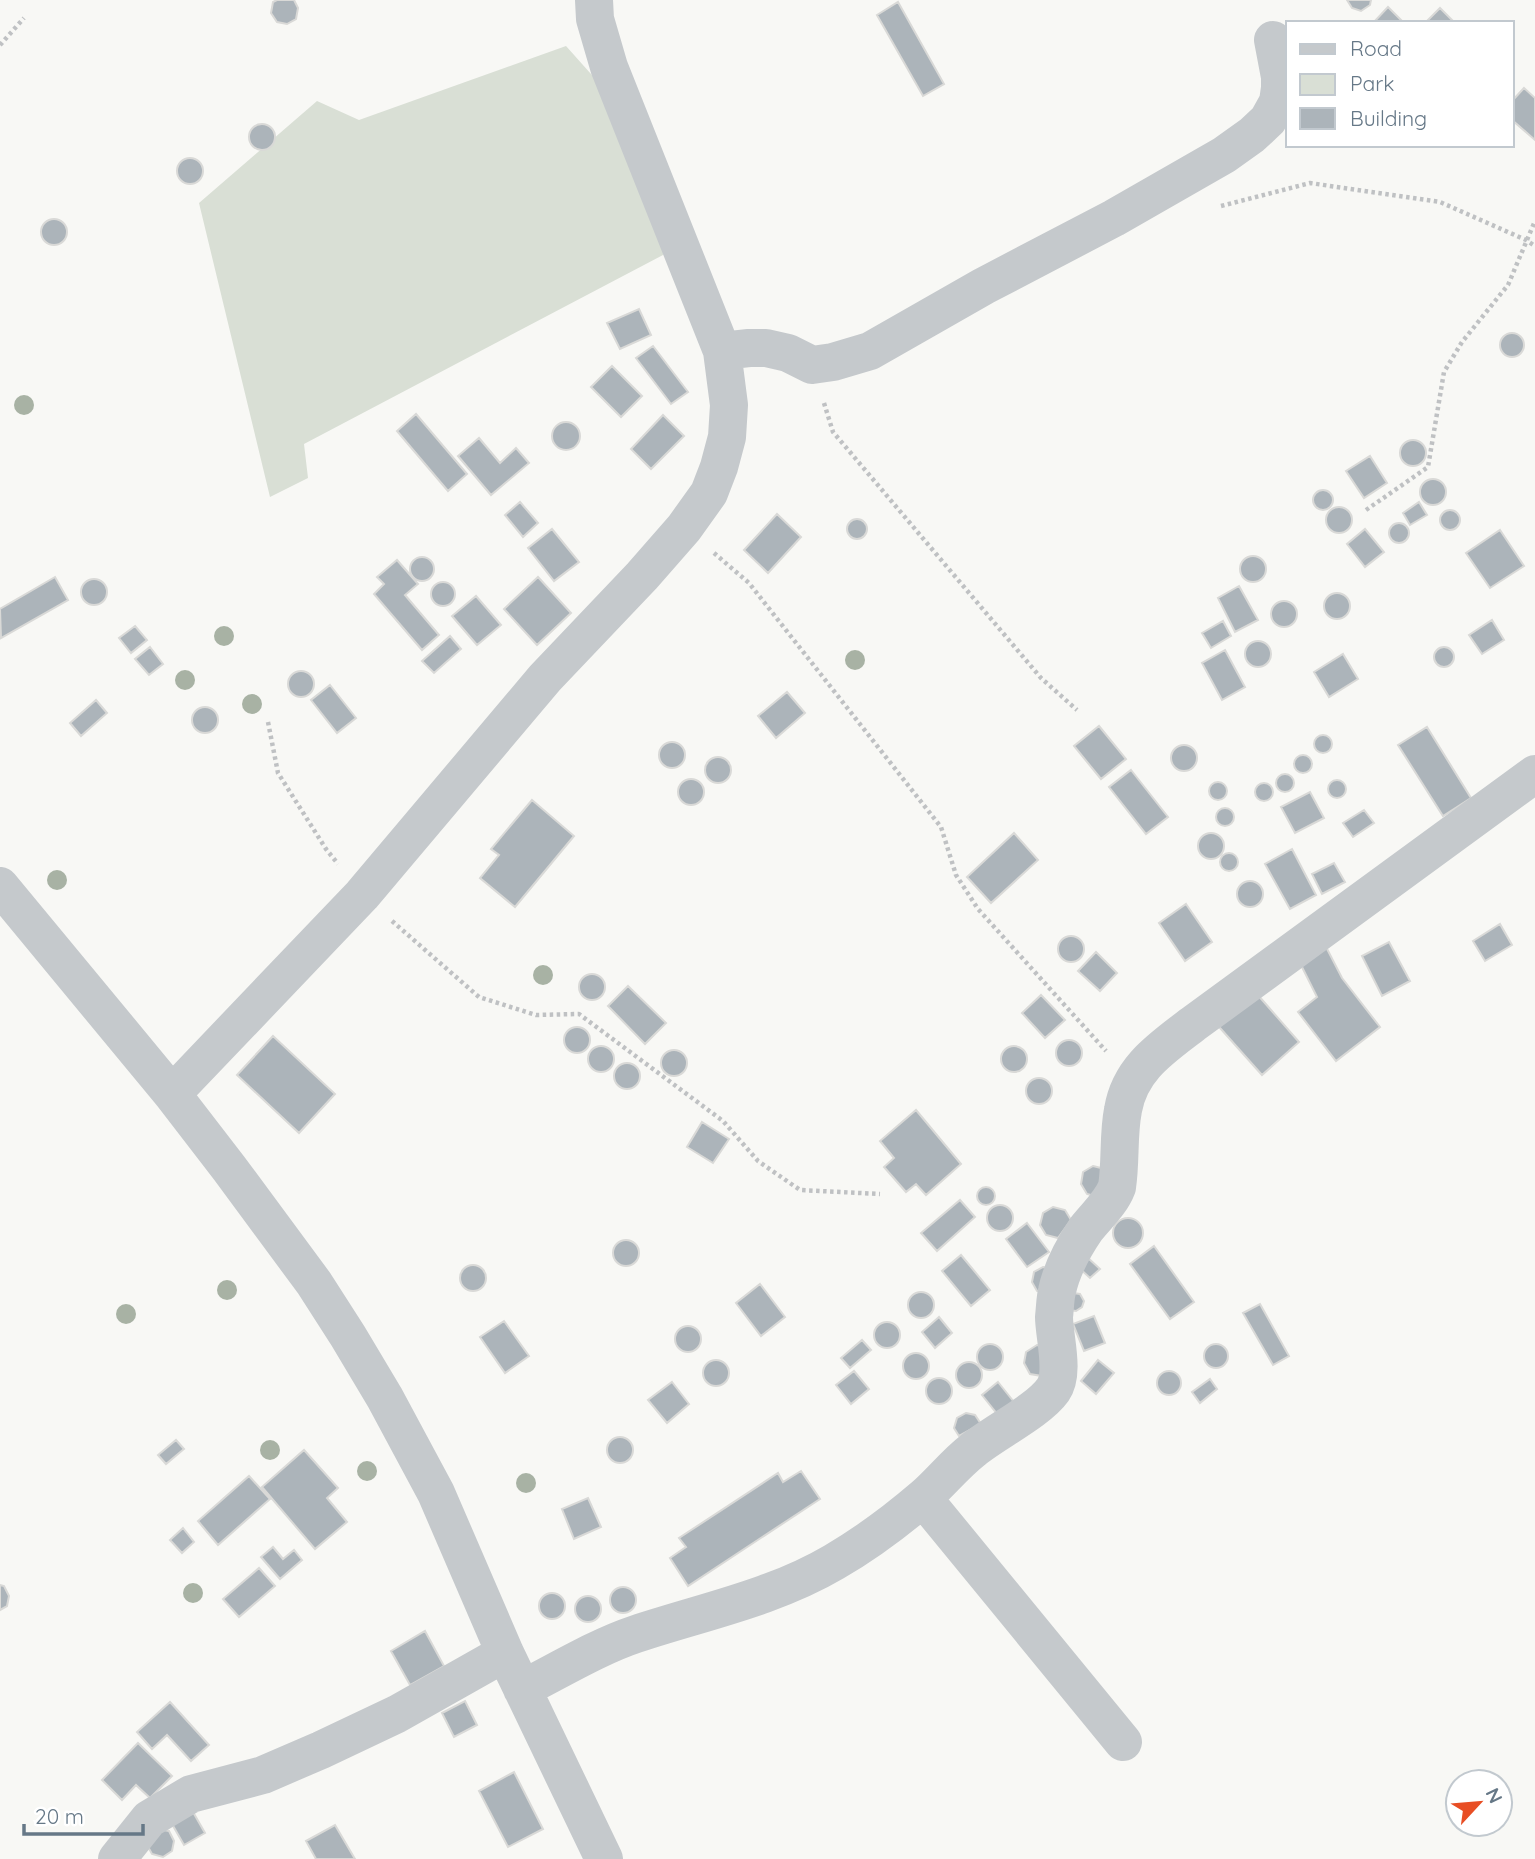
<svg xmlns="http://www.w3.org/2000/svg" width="1535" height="1859" font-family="Quicksand,sans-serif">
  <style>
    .green { fill: #d9dfd5 }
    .building { fill: #acb4ba; stroke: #d9d9d7; stroke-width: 2 }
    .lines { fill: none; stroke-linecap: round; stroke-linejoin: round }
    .path { stroke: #bfc1c3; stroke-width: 4.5; stroke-dasharray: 3.5 3.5; stroke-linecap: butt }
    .minor { stroke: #c5c9cc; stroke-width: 38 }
    .tree { fill: #a8b2a4 }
  </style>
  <rect width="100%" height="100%" fill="#f8f8f5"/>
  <!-- green -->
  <path class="green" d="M566,46L658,149L666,166L663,255L304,444L308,478L270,497L199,203L317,101L359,120Z"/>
  <!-- building -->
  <path class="building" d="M277,0H294L298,8L296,19L287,24L277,22L271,13L273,2Z
    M1347,0H1371L1370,5L1361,11L1352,8Z
    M898,2L944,84L923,96L877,15Z
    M1388,7L1402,21L1401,23H1373Z
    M1440,8L1455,23H1425Z
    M1524,88L1535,98V140L1512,120V101Z
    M249 137a13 13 0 1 1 26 0a13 13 0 1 1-26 0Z
    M177 171a13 13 0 1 1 26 0a13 13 0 1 1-26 0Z
    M41 232a13 13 0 1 1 26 0a13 13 0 1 1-26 0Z
    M639,309L651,335L620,349L607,323Z
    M1500 345a12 12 0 1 1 24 0a12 12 0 1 1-24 0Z
    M653,346L688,392L671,404L636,358Z
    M612,366L642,396L621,417L591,387Z
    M416,414L467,474L448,491L397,431Z
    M663,415L684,436L651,469L631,449Z
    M552 436a14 14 0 1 1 28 0a14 14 0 1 1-28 0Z
    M479,438L500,463L516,448L529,463L491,495L458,456Z
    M1400 453a13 13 0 1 1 26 0a13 13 0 1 1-26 0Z
    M1370,456L1387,483L1364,498L1346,471Z
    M1420 492a13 13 0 1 1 26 0a13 13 0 1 1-26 0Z
    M1313 500a10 10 0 1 1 20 0a10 10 0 1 1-20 0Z
    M520,502L538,523L523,537L505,515Z
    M1419,502L1427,515L1410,525L1403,513Z
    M1326 520a13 13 0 1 1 26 0a13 13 0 1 1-26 0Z
    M1440 520a10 10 0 1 1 20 0a10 10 0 1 1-20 0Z
    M777,514L801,537L768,573L744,550Z
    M847 529a10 10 0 1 1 20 0a10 10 0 1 1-20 0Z
    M1389 533a10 10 0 1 1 20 0a10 10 0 1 1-20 0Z
    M552,529L579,562L554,581L528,548Z
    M1365,529L1384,552L1365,567L1347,544Z
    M1500,530L1524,566L1490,588L1466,553Z
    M1240 569a13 13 0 1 1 26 0a13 13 0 1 1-26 0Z
    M410 569a12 12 0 1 1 24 0a12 12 0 1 1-24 0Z
    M397,560L418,584L405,595L439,635L422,650L374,594L384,584L377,577Z
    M55,577L68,600L1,638L0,609Z
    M538,577L571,613L537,645L504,609Z
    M81 592a13 13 0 1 1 26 0a13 13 0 1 1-26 0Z
    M431 594a12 12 0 1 1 24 0a12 12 0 1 1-24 0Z
    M1239,586L1258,620L1235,632L1218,598Z
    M1324 606a13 13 0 1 1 26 0a13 13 0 1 1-26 0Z
    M476,596L501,625L477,645L452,616Z
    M1271 614a13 13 0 1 1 26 0a13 13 0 1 1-26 0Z
    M1492,620L1504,640L1482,654L1469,635Z
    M1223,621L1231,636L1211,648L1202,633Z
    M135,626L147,640L131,653L119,638Z
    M450,636L461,649L434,673L422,661Z
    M1245 654a13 13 0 1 1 26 0a13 13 0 1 1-26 0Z
    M1434 657a10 10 0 1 1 20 0a10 10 0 1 1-20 0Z
    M150,647L163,664L149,675L135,659Z
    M1225,650L1245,687L1222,700L1202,663Z
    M1343,654L1358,679L1329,697L1314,672Z
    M288 684a13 13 0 1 1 26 0a13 13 0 1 1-26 0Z
    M330,685L356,718L337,733L311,700Z
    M787,692L805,713L776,738L758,716Z
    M96,700L107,713L81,736L70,723Z
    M192 720a13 13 0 1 1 26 0a13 13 0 1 1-26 0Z
    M1099,726L1126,759L1101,779L1074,746Z
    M1427,727L1471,798L1443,816L1398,745Z
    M1314 744a9 9 0 1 1 18 0a9 9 0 1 1-18 0Z
    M659 755a13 13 0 1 1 26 0a13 13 0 1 1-26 0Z
    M1171 758a13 13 0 1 1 26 0a13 13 0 1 1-26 0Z
    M1294 764a9 9 0 1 1 18 0a9 9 0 1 1-18 0Z
    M705 770a13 13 0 1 1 26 0a13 13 0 1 1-26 0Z
    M1131,770L1168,817L1146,834L1109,787Z
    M1276 783a9 9 0 1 1 18 0a9 9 0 1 1-18 0Z
    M678 792a13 13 0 1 1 26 0a13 13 0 1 1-26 0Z
    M1328 789a9 9 0 1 1 18 0a9 9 0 1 1-18 0Z
    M1209 791a9 9 0 1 1 18 0a9 9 0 1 1-18 0Z
    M1255 792a9 9 0 1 1 18 0a9 9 0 1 1-18 0Z
    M1310,792L1324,818L1295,833L1281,807Z
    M532,800L574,836L515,907L480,878L499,855L491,849Z
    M1216 817a9 9 0 1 1 18 0a9 9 0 1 1-18 0Z
    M1364,810L1374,823L1353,837L1343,823Z
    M1198 846a13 13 0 1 1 26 0a13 13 0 1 1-26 0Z
    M1014,833L1038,860L991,903L967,877Z
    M1292,849L1316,895L1290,909L1265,864Z
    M1220 862a9 9 0 1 1 18 0a9 9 0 1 1-18 0Z
    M1334,863L1345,882L1322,894L1312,874Z
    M1237 894a13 13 0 1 1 26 0a13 13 0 1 1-26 0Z
    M1186,904L1212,942L1185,961L1159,923Z
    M1500,924L1512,945L1485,961L1473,941Z
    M1058 949a13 13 0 1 1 26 0a13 13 0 1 1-26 0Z
    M1389,942L1410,981L1382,996L1362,956Z
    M1324,943L1342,978L1380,1027L1336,1061L1298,1012L1317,997L1297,957Z
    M1096,952L1117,973L1100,991L1078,971Z
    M579 987a13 13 0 1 1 26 0a13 13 0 1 1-26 0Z
    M628,986L666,1023L645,1044L608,1006Z
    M1250,986L1299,1042L1262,1075L1212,1019Z
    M1041,995L1065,1020L1045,1038L1022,1013Z
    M564 1040a13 13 0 1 1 26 0a13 13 0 1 1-26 0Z
    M273,1036L335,1094L299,1133L237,1075Z
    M1056 1053a13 13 0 1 1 26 0a13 13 0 1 1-26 0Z
    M588 1059a13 13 0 1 1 26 0a13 13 0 1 1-26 0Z
    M1001 1059a13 13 0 1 1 26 0a13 13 0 1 1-26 0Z
    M661 1063a13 13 0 1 1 26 0a13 13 0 1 1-26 0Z
    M614 1076a13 13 0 1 1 26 0a13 13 0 1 1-26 0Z
    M1026 1091a13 13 0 1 1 26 0a13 13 0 1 1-26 0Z
    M916,1110L961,1164L926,1195L916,1184L906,1192L884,1167L894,1158L880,1141Z
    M702,1122L729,1139L713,1163L687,1147Z
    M1093,1166L1105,1169L1098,1197L1087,1194L1081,1184L1083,1172Z
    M977 1196a9 9 0 1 1 18 0a9 9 0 1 1-18 0Z
    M960,1200L975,1217L937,1251L921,1233Z
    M987 1218a13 13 0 1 1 26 0a13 13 0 1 1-26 0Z
    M1053,1207L1065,1210L1071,1220L1058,1238L1046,1235L1040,1225L1043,1213Z
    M1113 1233a15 15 0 1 1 30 0a15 15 0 1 1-30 0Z
    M1027,1223L1049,1252L1027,1267L1006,1239Z
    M613 1253a13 13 0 1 1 26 0a13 13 0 1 1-26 0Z
    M1154,1246L1194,1302L1170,1319L1130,1264Z
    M961,1255L990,1290L971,1306L942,1271Z
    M1087,1257L1100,1269L1090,1278L1078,1267Z
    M460 1278a13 13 0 1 1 26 0a13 13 0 1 1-26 0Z
    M1043,1267L1053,1269L1047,1294L1037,1291L1032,1282L1034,1272Z
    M760,1284L785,1317L761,1336L736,1303Z
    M908 1305a13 13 0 1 1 26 0a13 13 0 1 1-26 0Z
    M1073,1293L1080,1294L1084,1301L1082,1307L1076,1311L1069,1310Z
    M1260,1304L1289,1356L1273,1365L1243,1313Z
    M1094,1316L1105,1343L1084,1351L1073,1324Z
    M939,1317L952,1333L935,1348L922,1332Z
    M504,1321L529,1356L505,1373L480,1337Z
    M874 1335a13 13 0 1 1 26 0a13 13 0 1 1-26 0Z
    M675 1339a13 13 0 1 1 26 0a13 13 0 1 1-26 0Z
    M862,1340L871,1350L850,1368L841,1358Z
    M1204 1356a12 12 0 1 1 24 0a12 12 0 1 1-24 0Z
    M977 1357a13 13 0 1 1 26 0a13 13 0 1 1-26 0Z
    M1037,1345L1048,1348L1042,1376L1030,1374L1024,1363L1026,1352Z
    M903 1366a13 13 0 1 1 26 0a13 13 0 1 1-26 0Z
    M703 1373a13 13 0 1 1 26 0a13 13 0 1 1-26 0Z
    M1098,1360L1114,1373L1096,1394L1081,1381Z
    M956 1375a13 13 0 1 1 26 0a13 13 0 1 1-26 0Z
    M1157 1383a12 12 0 1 1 24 0a12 12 0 1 1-24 0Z
    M854,1371L869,1389L851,1404L836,1385Z
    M926 1391a13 13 0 1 1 26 0a13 13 0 1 1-26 0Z
    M1210,1379L1217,1389L1200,1403L1192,1392Z
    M672,1382L689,1404L667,1423L648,1400Z
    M998,1382L1014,1402L998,1415L982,1395Z
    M966,1413L975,1415L981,1424L959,1436L954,1428L957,1418Z
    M607 1450a13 13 0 1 1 26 0a13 13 0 1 1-26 0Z
    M176,1440L184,1449L166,1464L158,1455Z
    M304,1450L338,1488L327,1498L347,1522L315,1549L262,1487Z
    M801,1471L820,1499L688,1586L670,1558L686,1547L679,1538L778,1473L783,1482Z
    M249,1476L270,1499L218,1545L198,1521Z
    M588,1498L601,1527L574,1539L562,1509Z
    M183,1528L194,1542L182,1553L170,1540Z
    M273,1547L283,1559L294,1550L302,1560L280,1579L261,1557Z
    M259,1568L275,1586L239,1617L223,1599Z
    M0,1585L4,1586L9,1596L7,1606L0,1610Z
    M610 1600a13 13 0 1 1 26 0a13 13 0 1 1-26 0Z
    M539 1606a13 13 0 1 1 26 0a13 13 0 1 1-26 0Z
    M575 1609a13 13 0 1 1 26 0a13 13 0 1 1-26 0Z
    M425,1631L444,1666L410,1685L391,1651Z
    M465,1701L477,1725L454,1737L442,1713Z
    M170,1702L209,1745L191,1761L167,1735L152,1749L137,1732Z
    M138,1743L172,1776L150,1798L136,1785L122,1800L102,1780Z
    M514,1772L543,1829L508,1847L479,1791Z
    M193,1812L205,1833L184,1845L172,1824Z
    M335,1825L355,1859H316L306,1841Z
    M158,1829L169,1831L174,1841L172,1851L163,1857L152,1854L147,1845Z"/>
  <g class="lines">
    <!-- path -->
    <path class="path" d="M0,45L24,18
      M1221,206L1310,183L1440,202L1526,240L1535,246
      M824,403L833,432L1041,678L1077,710
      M1366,510L1428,467L1444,372L1462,342L1508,285L1535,221
      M714,553L749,583L941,827L956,875L978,909L1106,1051
      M268,722L278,773L326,849L338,864
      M392,921L479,997L536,1015L579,1014L723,1121L758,1161L800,1190L880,1194"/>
    <!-- minor -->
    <path class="minor" d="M722,351L749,348H766L788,353L812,365L833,362L870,351L984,286L1114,218L1224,155L1252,135L1268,120L1278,102L1280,88V77L1273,40
      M0,886L172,1094L229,1168L314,1283L348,1336L385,1398L436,1493L505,1653L604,1859
      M172,1094L362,895L545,678L642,576L684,528L709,493L719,467L727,437L729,405L722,351L609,67L595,19L594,0
      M923,1498L1123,1742
      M522,1689C558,1671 597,1647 636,1634C702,1612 773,1598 834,1562C865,1544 896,1521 924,1497C941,1482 955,1464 973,1450C995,1432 1038,1411 1053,1390C1065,1373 1054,1336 1054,1317C1055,1309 1055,1299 1057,1291C1062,1268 1073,1248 1086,1229C1097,1215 1111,1203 1117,1187C1121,1161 1118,1135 1123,1110C1130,1068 1162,1048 1193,1024L1535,774
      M117,1859L149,1819L191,1794L263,1775L321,1750L397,1714L505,1653"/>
  </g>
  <!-- trees -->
  <g class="tree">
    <circle cx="24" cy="405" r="10"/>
    <circle cx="224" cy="636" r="10"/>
    <circle cx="855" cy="660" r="10"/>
    <circle cx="185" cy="680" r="10"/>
    <circle cx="252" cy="704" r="10"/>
    <circle cx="57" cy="880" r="10"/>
    <circle cx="543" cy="975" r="10"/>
    <circle cx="227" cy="1290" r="10"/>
    <circle cx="126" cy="1314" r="10"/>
    <circle cx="270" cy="1450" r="10"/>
    <circle cx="367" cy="1471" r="10"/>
    <circle cx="526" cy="1483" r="10"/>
    <circle cx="193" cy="1593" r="10"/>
  </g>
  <!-- legend -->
  <rect x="1286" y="21" width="228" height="126" fill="#ffffff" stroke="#c2c9cf" stroke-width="2"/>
  <rect x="1300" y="44" width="35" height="10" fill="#c5c9cc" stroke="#c2c9cf" stroke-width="2"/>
  <text x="1350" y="56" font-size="21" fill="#667887">Road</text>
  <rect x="1300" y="74" width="35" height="21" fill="#d9dfd5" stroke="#c2c9cf" stroke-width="2"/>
  <text x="1350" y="91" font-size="21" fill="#667887">Park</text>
  <rect x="1300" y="108" width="35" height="21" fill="#acb4ba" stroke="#c2c9cf" stroke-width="2"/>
  <text x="1350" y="126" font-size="21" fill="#667887">Building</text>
  <!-- north arrow -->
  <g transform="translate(1479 1803) rotate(64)"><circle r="33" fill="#ffffff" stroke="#c2c9cf" stroke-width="2"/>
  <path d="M0-5L12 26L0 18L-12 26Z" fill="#e84e24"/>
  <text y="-10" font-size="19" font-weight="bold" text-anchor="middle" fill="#667887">N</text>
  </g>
  <!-- scale -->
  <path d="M24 1824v10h119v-10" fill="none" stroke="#667887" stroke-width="3.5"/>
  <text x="35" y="1824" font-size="21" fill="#667887" stroke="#ffffff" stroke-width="5" paint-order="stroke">20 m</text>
</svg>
